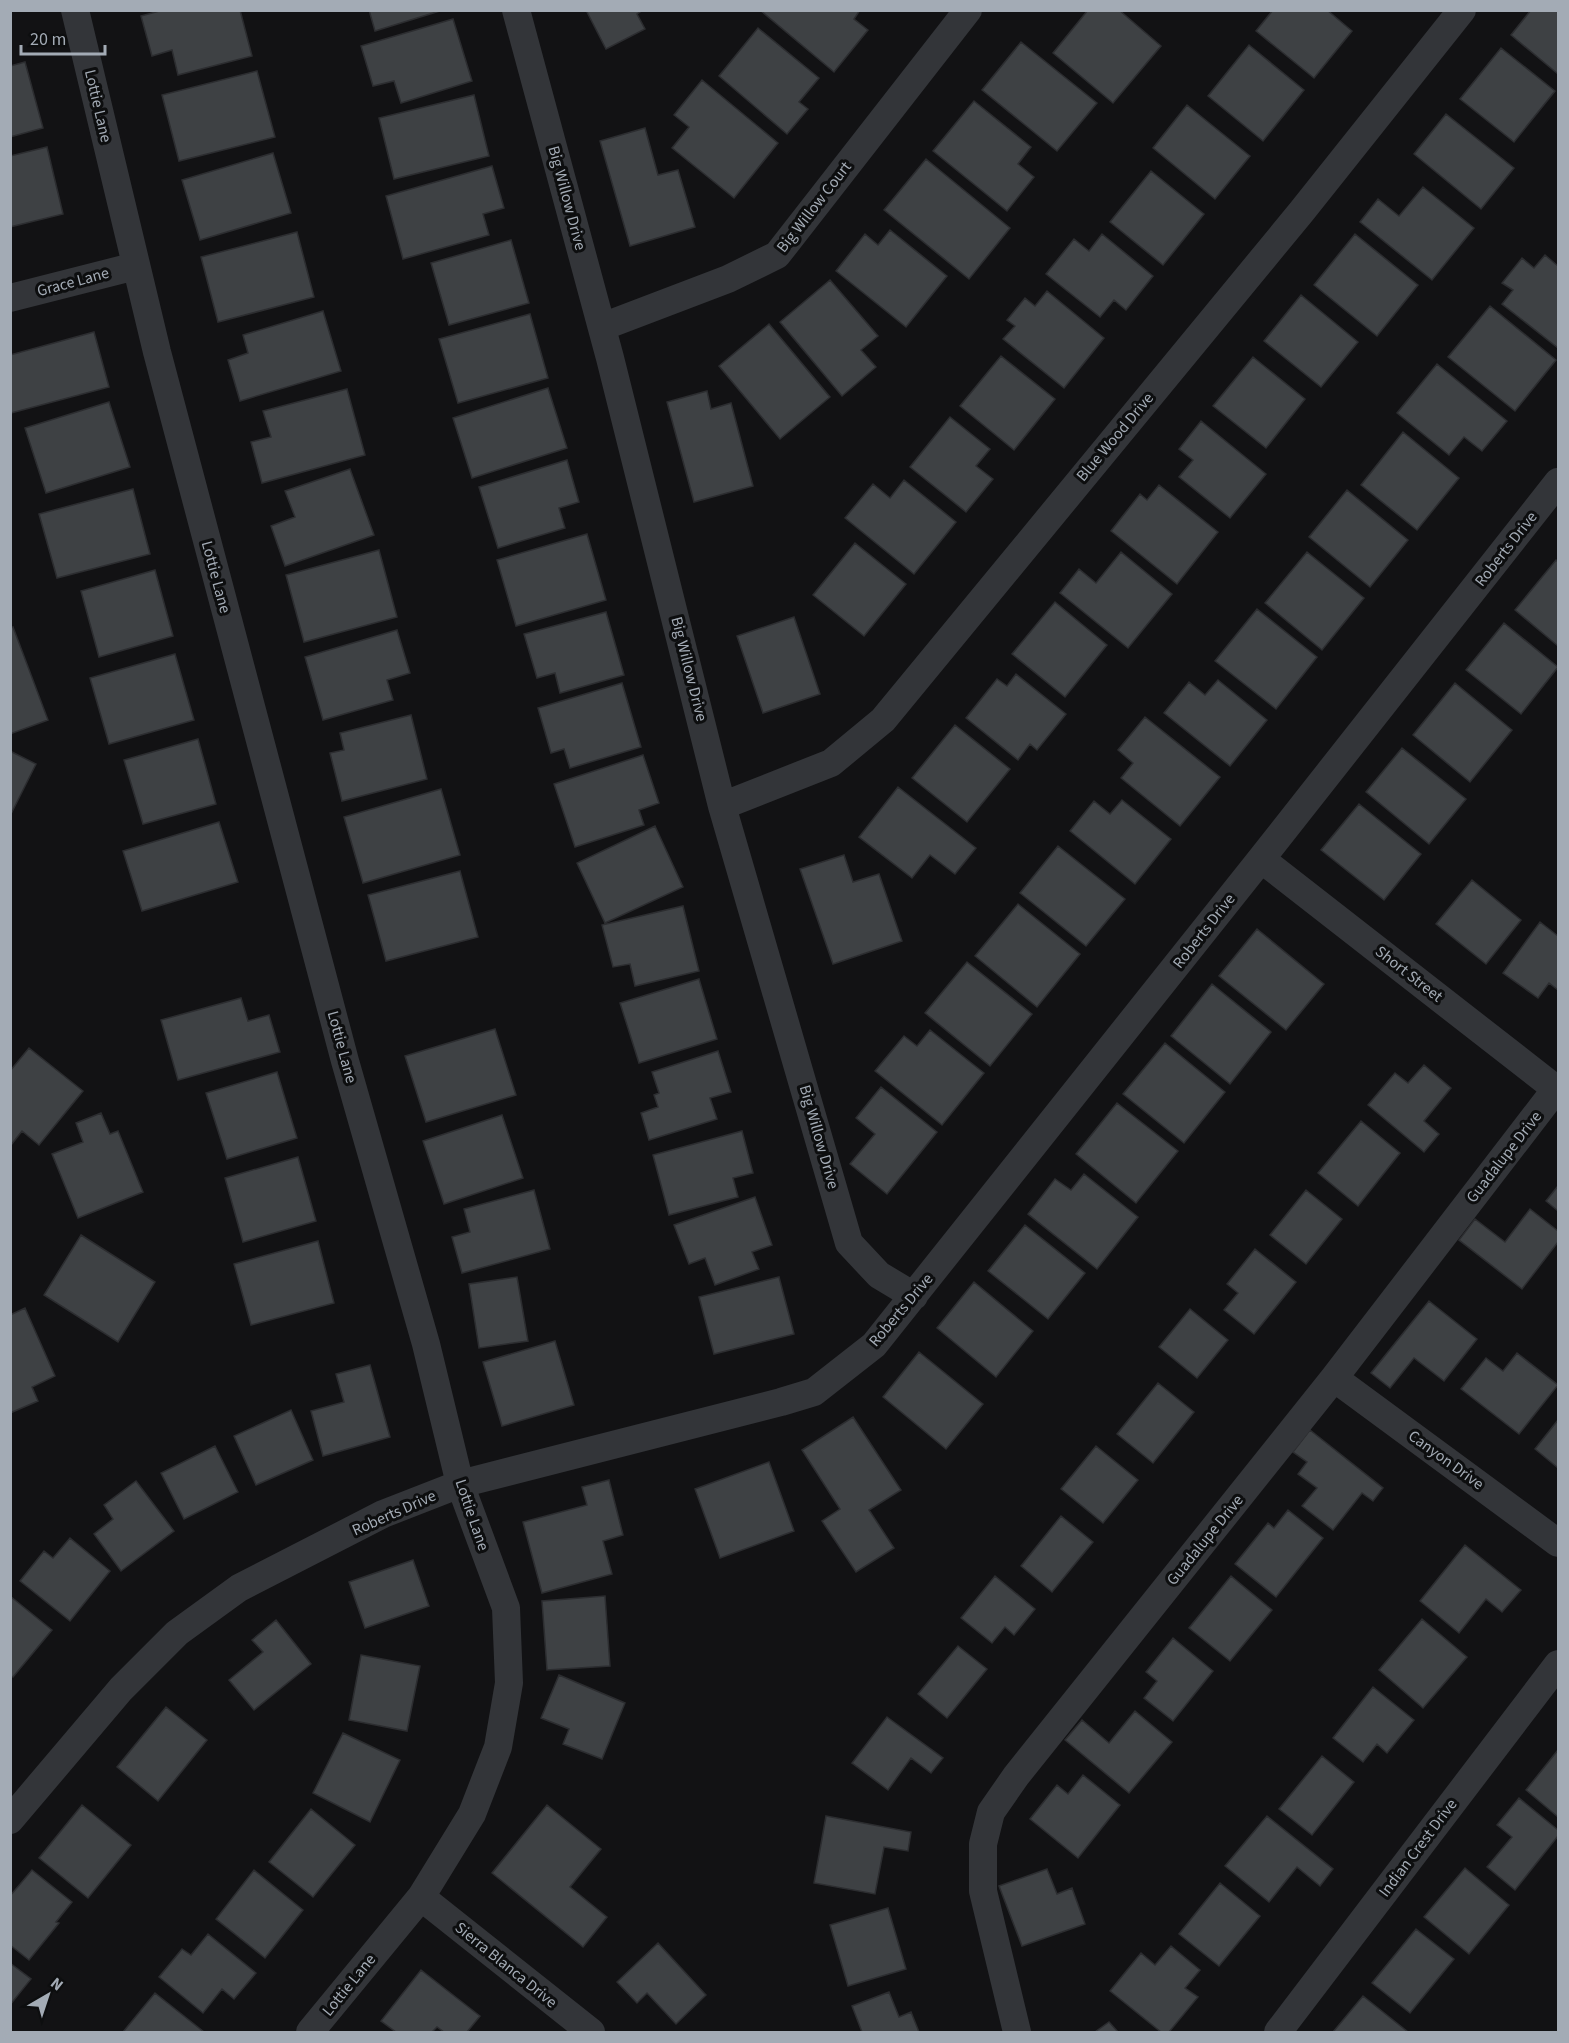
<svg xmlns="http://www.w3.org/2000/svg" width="1569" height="2043" font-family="'Source Sans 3',sans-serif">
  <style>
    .building { fill: #3e4144; stroke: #2c2d30; stroke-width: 1.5 }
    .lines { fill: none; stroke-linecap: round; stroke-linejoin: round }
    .street { stroke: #333539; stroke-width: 28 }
    .labels { text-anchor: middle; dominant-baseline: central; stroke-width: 6; stroke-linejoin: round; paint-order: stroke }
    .street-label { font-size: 16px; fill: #a3abb5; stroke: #0d0e0f }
  </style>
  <rect width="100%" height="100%" fill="#121214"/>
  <!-- building -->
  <path class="building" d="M163,10H240L252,56L178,75L172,50L152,56L141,16Z
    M369,10H443L375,31Z
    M586,10H643L637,14L645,29L606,49Z
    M760,10H860L854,19L868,30L834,72Z
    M1088,10H1119L1161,46L1113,103L1053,53Z
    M1273,10H1327L1352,31L1314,78L1256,31Z
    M1531,10H1558V74L1511,35Z
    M453,19L472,81L401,103L394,81L373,86L361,46Z
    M758,28L819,78L799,102L808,109L787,134L719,76Z
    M1021,42L1097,103L1057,151L982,90Z
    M1249,45L1304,90L1263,141L1208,96Z
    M1501,48L1555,91L1514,142L1460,99Z
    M25,62L43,128L10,137V66Z
    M257,71L275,137L179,161L162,95Z
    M702,80L778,143L734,198L672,148L689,127L674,115Z
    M474,95L489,156L394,179L379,118Z
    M974,101L1031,147L1018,164L1034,177L1007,211L933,151Z
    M1187,105L1250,156L1215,199L1153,148Z
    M1446,114L1514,168L1481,209L1414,154Z
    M645,128L658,175L678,170L695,227L630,246L600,141Z
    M47,147L63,214L10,227V156Z
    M273,153L291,213L200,240L182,180Z
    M926,159L1010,228L969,279L884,210Z
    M492,166L504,208L483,214L489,235L403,259L386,196Z
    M1151,171L1204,214L1163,265L1110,222Z
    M1423,187L1474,228L1432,280L1360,222L1378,199L1399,216Z
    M890,230L947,276L906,327L836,271L865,234L878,245Z
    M297,232L314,297L218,322L201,257Z
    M1102,234L1153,276L1126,310L1114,300L1100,317L1046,274L1074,239L1089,251Z
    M1355,234L1418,285L1377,336L1314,285Z
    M511,240L529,303L449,325L431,263Z
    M1545,255L1558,266V348L1502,304L1513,290L1502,283L1522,258L1534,268Z
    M830,280L878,336L861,350L876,367L842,396L780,322Z
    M1047,291L1104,338L1064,388L1003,339L1015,326L1007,320L1025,298L1035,306Z
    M1301,295L1358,342L1321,387L1264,341Z
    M1490,306L1556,360L1515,411L1448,357Z
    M323,311L341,371L240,401L228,360L248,353L243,335Z
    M530,314L548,378L458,403L439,339Z
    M769,324L830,397L780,439L719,366Z
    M94,332L109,387L11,413L10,355Z
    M1001,356L1055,399L1014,450L960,406Z
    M1253,357L1305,399L1266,448L1213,406Z
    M1437,364L1507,421L1482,451L1464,437L1449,455L1397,413Z
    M548,388L567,448L472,478L453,418Z
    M347,389L365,455L262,483L251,442L271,437L263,411Z
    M707,391L711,409L731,403L753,486L694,502L667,402Z
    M109,402L130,467L46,493L25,428Z
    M950,417L990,449L976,466L993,479L966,512L910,467Z
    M1201,421L1266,474L1230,518L1179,477L1193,460L1179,449Z
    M1403,432L1459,478L1417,530L1361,485Z
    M567,460L579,502L559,508L565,528L498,548L479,487Z
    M350,469L374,535L285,566L271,526L295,517L285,491Z
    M904,480L956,522L914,574L845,518L873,484L890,498Z
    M1159,485L1218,532L1177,584L1111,531L1140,494L1147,500Z
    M133,489L150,554L57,578L39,514Z
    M1347,490L1408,540L1370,587L1309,537Z
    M587,534L606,600L516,626L497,560Z
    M855,543L906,584L864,636L813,595Z
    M379,550L397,617L304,642L286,575Z
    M1121,552L1172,594L1128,648L1060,593L1079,569L1096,583Z
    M1307,552L1364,598L1322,650L1265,603Z
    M1556,560L1558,562V646L1515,610Z
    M155,570L173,636L99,657L81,591Z
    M1055,602L1107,645L1065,697L1012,654Z
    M1257,609L1317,657L1276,709L1215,661Z
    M606,612L624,675L560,693L555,673L537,678L524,634Z
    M794,617L820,694L763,713L737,636Z
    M1504,623L1558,667L1521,714L1466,670Z
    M13,627L48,720L10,734V628Z
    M397,630L410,673L387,680L393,700L323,720L305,657Z
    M175,654L194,720L109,744L90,678Z
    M1016,674L1066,714L1037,750L1030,744L1018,760L966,718L997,679L1007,686Z
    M1218,680L1267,720L1230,766L1164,713L1189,682L1205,695Z
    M622,683L641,747L570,768L564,749L551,753L538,708Z
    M1455,683L1512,730L1470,782L1413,735Z
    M411,715L427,779L342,801L330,753L344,750L340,733Z
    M1145,717L1220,777L1180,826L1121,778L1133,763L1118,750Z
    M955,725L1010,769L967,822L912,778Z
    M198,739L216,804L143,824L124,760Z
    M1402,748L1466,799L1429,844L1366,792Z
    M10,751L36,764L10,816Z
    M643,755L659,803L639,810L644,825L575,847L554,784Z
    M898,787L976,848L955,874L930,855L912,878L859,837Z
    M441,789L460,855L363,883L344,817Z
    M1122,800L1171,839L1135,884L1070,831L1094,801L1110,814Z
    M1359,804L1421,854L1384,900L1321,850Z
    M219,822L238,882L142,911L123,851Z
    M655,826L683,887L605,923L577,863Z
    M1058,846L1125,899L1086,946L1020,893Z
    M844,855L853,882L879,874L902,941L833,964L800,869Z
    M460,871L478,937L386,961L368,895Z
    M1472,880L1521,920L1486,964L1436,924Z
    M1018,904L1080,954L1037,1007L975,956Z
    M683,906L699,971L635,986L630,964L613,967L602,925Z
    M1540,922L1558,936V990L1549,983L1538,998L1503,973Z
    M1257,929L1324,984L1286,1030L1219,976Z
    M967,962L1032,1014L990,1066L925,1013Z
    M699,979L717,1039L639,1063L620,1003Z
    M1212,984L1271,1032L1230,1084L1171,1036Z
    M241,998L248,1021L269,1015L280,1052L178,1080L161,1020Z
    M495,1029L516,1095L426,1122L405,1056Z
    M930,1030L984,1073L942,1125L875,1071L904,1036L917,1046Z
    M1165,1043L1225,1092L1184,1143L1123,1094Z
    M29,1048L83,1091L39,1145L22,1131L11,1145L10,1071Z
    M718,1051L731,1092L710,1098L717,1119L649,1140L641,1113L658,1107L654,1095L659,1093L652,1072Z
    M1424,1065L1451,1088L1424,1121L1439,1134L1424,1152L1368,1105L1395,1073L1408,1083Z
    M277,1072L297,1138L227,1159L206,1093Z
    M881,1087L937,1132L887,1194L850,1164L875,1134L856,1118Z
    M1117,1103L1178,1151L1136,1203L1076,1154Z
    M101,1113L110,1134L118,1131L143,1192L78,1218L52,1154L83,1142L76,1123Z
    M502,1115L523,1178L444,1204L423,1141Z
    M1361,1121L1400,1153L1358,1206L1318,1173Z
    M742,1131L753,1173L733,1178L738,1197L669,1215L653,1155Z
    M298,1157L316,1221L243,1242L225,1178Z
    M1084,1174L1138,1217L1097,1269L1028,1214L1055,1179L1071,1190Z
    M1558,1186V1211L1546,1201Z
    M534,1190L550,1249L462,1273L452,1237L470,1232L464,1209Z
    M1306,1190L1342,1219L1306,1264L1270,1235Z
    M755,1197L772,1245L752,1252L759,1269L715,1285L705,1258L689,1264L674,1225Z
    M1530,1209L1558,1231V1242L1522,1289L1459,1240L1475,1219L1505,1242Z
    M1025,1225L1085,1273L1048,1319L988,1271Z
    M81,1235L155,1282L118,1342L44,1295Z
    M318,1241L334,1303L251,1325L234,1264Z
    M1255,1249L1296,1282L1254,1334L1224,1310L1238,1293L1227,1284Z
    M517,1277L528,1341L479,1348L469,1284Z
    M779,1277L794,1334L714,1354L699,1297Z
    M974,1282L1033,1331L996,1377L937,1328Z
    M1429,1301L1477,1339L1444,1381L1414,1358L1390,1388L1371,1373Z
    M25,1308L55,1376L32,1387L38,1401L10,1413V1315Z
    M1190,1309L1228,1340L1197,1378L1159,1347Z
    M555,1341L574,1405L502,1426L483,1362Z
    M919,1352L983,1404L946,1449L883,1397Z
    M1517,1353L1558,1385L1519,1434L1461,1389L1486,1358L1503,1371Z
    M370,1365L390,1437L323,1456L311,1411L344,1402L336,1374Z
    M1158,1383L1194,1412L1153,1463L1117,1434Z
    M291,1410L313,1460L256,1485L234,1436Z
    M853,1417L901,1490L869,1510L894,1548L856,1572L822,1521L840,1509L802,1450Z
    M1558,1420V1468L1535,1449Z
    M1310,1430L1383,1488L1373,1501L1362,1493L1333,1530L1302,1506L1317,1488L1298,1474L1307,1462L1293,1452Z
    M215,1446L238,1492L184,1519L161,1473Z
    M1096,1446L1138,1480L1103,1523L1061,1489Z
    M769,1462L794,1531L720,1558L695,1489Z
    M609,1480L623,1535L603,1541L612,1574L542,1593L523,1522L587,1505L582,1487Z
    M136,1481L174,1531L121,1571L94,1534L113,1519L104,1505Z
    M1288,1510L1323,1538L1276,1597L1235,1564L1268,1523L1274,1528Z
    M1061,1516L1093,1542L1052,1592L1021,1566Z
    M70,1538L110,1571L70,1621L20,1581L44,1551L53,1558Z
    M1465,1545L1521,1590L1502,1612L1486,1599L1459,1633L1420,1601Z
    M413,1560L429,1606L365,1628L349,1582Z
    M995,1576L1035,1609L1014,1635L1005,1627L992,1643L961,1618Z
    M1231,1576L1272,1610L1230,1661L1189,1628Z
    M10,1596L52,1630L13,1677L10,1675Z
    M605,1596L610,1666L547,1670L542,1601Z
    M1422,1619L1467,1657L1423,1708L1379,1670Z
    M276,1620L311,1664L254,1710L229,1680L263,1652L252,1640Z
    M1173,1638L1213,1671L1173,1721L1144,1698L1157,1681L1146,1672Z
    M958,1646L987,1669L947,1718L918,1694Z
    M361,1655L420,1666L407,1731L349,1720Z
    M559,1675L625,1703L602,1759L563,1744L569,1729L541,1718Z
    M1373,1687L1414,1720L1387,1753L1377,1744L1363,1762L1333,1738Z
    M166,1707L207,1740L158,1801L117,1767Z
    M1135,1711L1172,1742L1129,1793L1065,1740L1082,1720L1109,1743Z
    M887,1717L943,1758L931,1773L911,1758L888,1790L852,1763Z
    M343,1733L400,1760L370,1822L313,1793Z
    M1558,1750V1817L1526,1790Z
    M1322,1756L1354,1782L1312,1835L1279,1809Z
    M1083,1775L1120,1805L1078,1858L1030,1819L1057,1785L1068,1794Z
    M1519,1798L1558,1830V1836L1515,1890L1487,1867L1512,1837L1497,1825Z
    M82,1805L131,1845L88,1898L39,1858Z
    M547,1805L601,1849L570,1887L607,1917L583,1947L492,1873Z
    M311,1809L355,1845L313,1897L269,1862Z
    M826,1816L911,1832L908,1851L884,1847L875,1894L814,1883Z
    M1267,1816L1333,1869L1320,1886L1297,1867L1269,1902L1225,1866Z
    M1465,1868L1509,1905L1469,1954L1424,1917Z
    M1047,1869L1057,1894L1072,1888L1085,1924L1022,1946L999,1886Z
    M32,1870L72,1902L56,1922L59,1923L29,1960L10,1945V1896Z
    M254,1870L303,1910L265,1958L216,1919Z
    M1220,1883L1260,1916L1219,1966L1179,1934Z
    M888,1908L906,1969L848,1986L830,1925Z
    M1416,1929L1454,1959L1410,2013L1372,1983Z
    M208,1934L256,1973L234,1999L222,1989L203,2013L159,1977L182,1949L191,1955Z
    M658,1943L706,1995L676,2024L647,1993L637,2003L617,1982Z
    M1171,1946L1200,1970L1185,1988L1198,1997L1169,2032H1161L1110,1991L1141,1953L1155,1965Z
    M10,1963L31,1979L10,2005Z
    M421,1970L480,2016L467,2032H444L437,2027L432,2032H396L381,2021Z
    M889,1992L899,2017L911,2012L919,2032H862L852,2006Z
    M155,1993L204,2032H123Z
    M1363,1996L1408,2032H1333Z
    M1109,2022L1118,2032H1095Z"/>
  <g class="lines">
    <!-- street -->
    <path class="street" d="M75,10L157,352L345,1061L426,1344L460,1484L506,1608L509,1683L498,1747L472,1814L421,1897L310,2032
      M516,10L610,358L722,806L849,1243L879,1275L914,1296
      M10,298L136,266
      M602,327L728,279L777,255L968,10
      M722,806L831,763L883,720L1302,211L1462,10
      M1334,1378L1558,1543
      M10,1820L121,1689L177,1633L239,1588L383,1514L460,1484L781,1402L814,1392L874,1345L1261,859L1558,482
      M421,1897L591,2032
      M1017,2032L983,1891V1844L991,1812L1016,1776L1334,1378L1556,1089L1261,859
      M1278,2032L1558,1664"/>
  </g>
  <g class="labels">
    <!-- street labels -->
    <g class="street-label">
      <text transform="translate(98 106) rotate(77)">Lottie Lane</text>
      <text transform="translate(567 198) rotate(75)">Big Willow Drive</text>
      <text transform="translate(814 207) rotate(-52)">Big Willow Court</text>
      <text transform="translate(73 282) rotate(-15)">Grace Lane</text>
      <text transform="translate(1115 437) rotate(-50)">Blue Wood Drive</text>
      <text transform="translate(1506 549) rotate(-52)">Roberts Drive</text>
      <text transform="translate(216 577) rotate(75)">Lottie Lane</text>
      <text transform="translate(689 669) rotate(76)">Big Willow Drive</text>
      <text transform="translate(1204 931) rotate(-52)">Roberts Drive</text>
      <text transform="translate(1409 974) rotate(38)">Short Street</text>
      <text transform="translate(342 1047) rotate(75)">Lottie Lane</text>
      <text transform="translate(819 1137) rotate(74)">Big Willow Drive</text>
      <text transform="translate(1504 1157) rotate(-52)">Guadalupe Drive</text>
      <text transform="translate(901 1310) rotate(-50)">Roberts Drive</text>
      <text transform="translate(1446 1460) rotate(36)">Canyon Drive</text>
      <text transform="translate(394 1513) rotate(-24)">Roberts Drive</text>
      <text transform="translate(472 1515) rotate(71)">Lottie Lane</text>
      <text transform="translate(1205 1540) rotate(-51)">Guadalupe Drive</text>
      <text transform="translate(1418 1848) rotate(-53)">Indian Crest Drive</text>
      <text transform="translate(506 1965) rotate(39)">Sierra Blanca Drive</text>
      <text transform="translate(349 1985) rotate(-51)">Lottie Lane</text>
    </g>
  </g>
  <!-- border -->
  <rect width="1569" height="2043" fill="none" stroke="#a3abb5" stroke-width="24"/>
  <!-- north arrow -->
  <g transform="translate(48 1995) rotate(39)" stroke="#0d0e0f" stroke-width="4.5" paint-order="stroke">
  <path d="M0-4.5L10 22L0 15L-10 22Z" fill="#a3abb5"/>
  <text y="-9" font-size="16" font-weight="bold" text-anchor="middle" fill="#a3abb5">N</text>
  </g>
  <!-- scale -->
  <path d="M21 45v9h84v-9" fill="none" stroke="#a3abb5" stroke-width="3"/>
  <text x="30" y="45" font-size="18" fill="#a3abb5" stroke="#0d0e0f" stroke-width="4.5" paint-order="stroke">20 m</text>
</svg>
